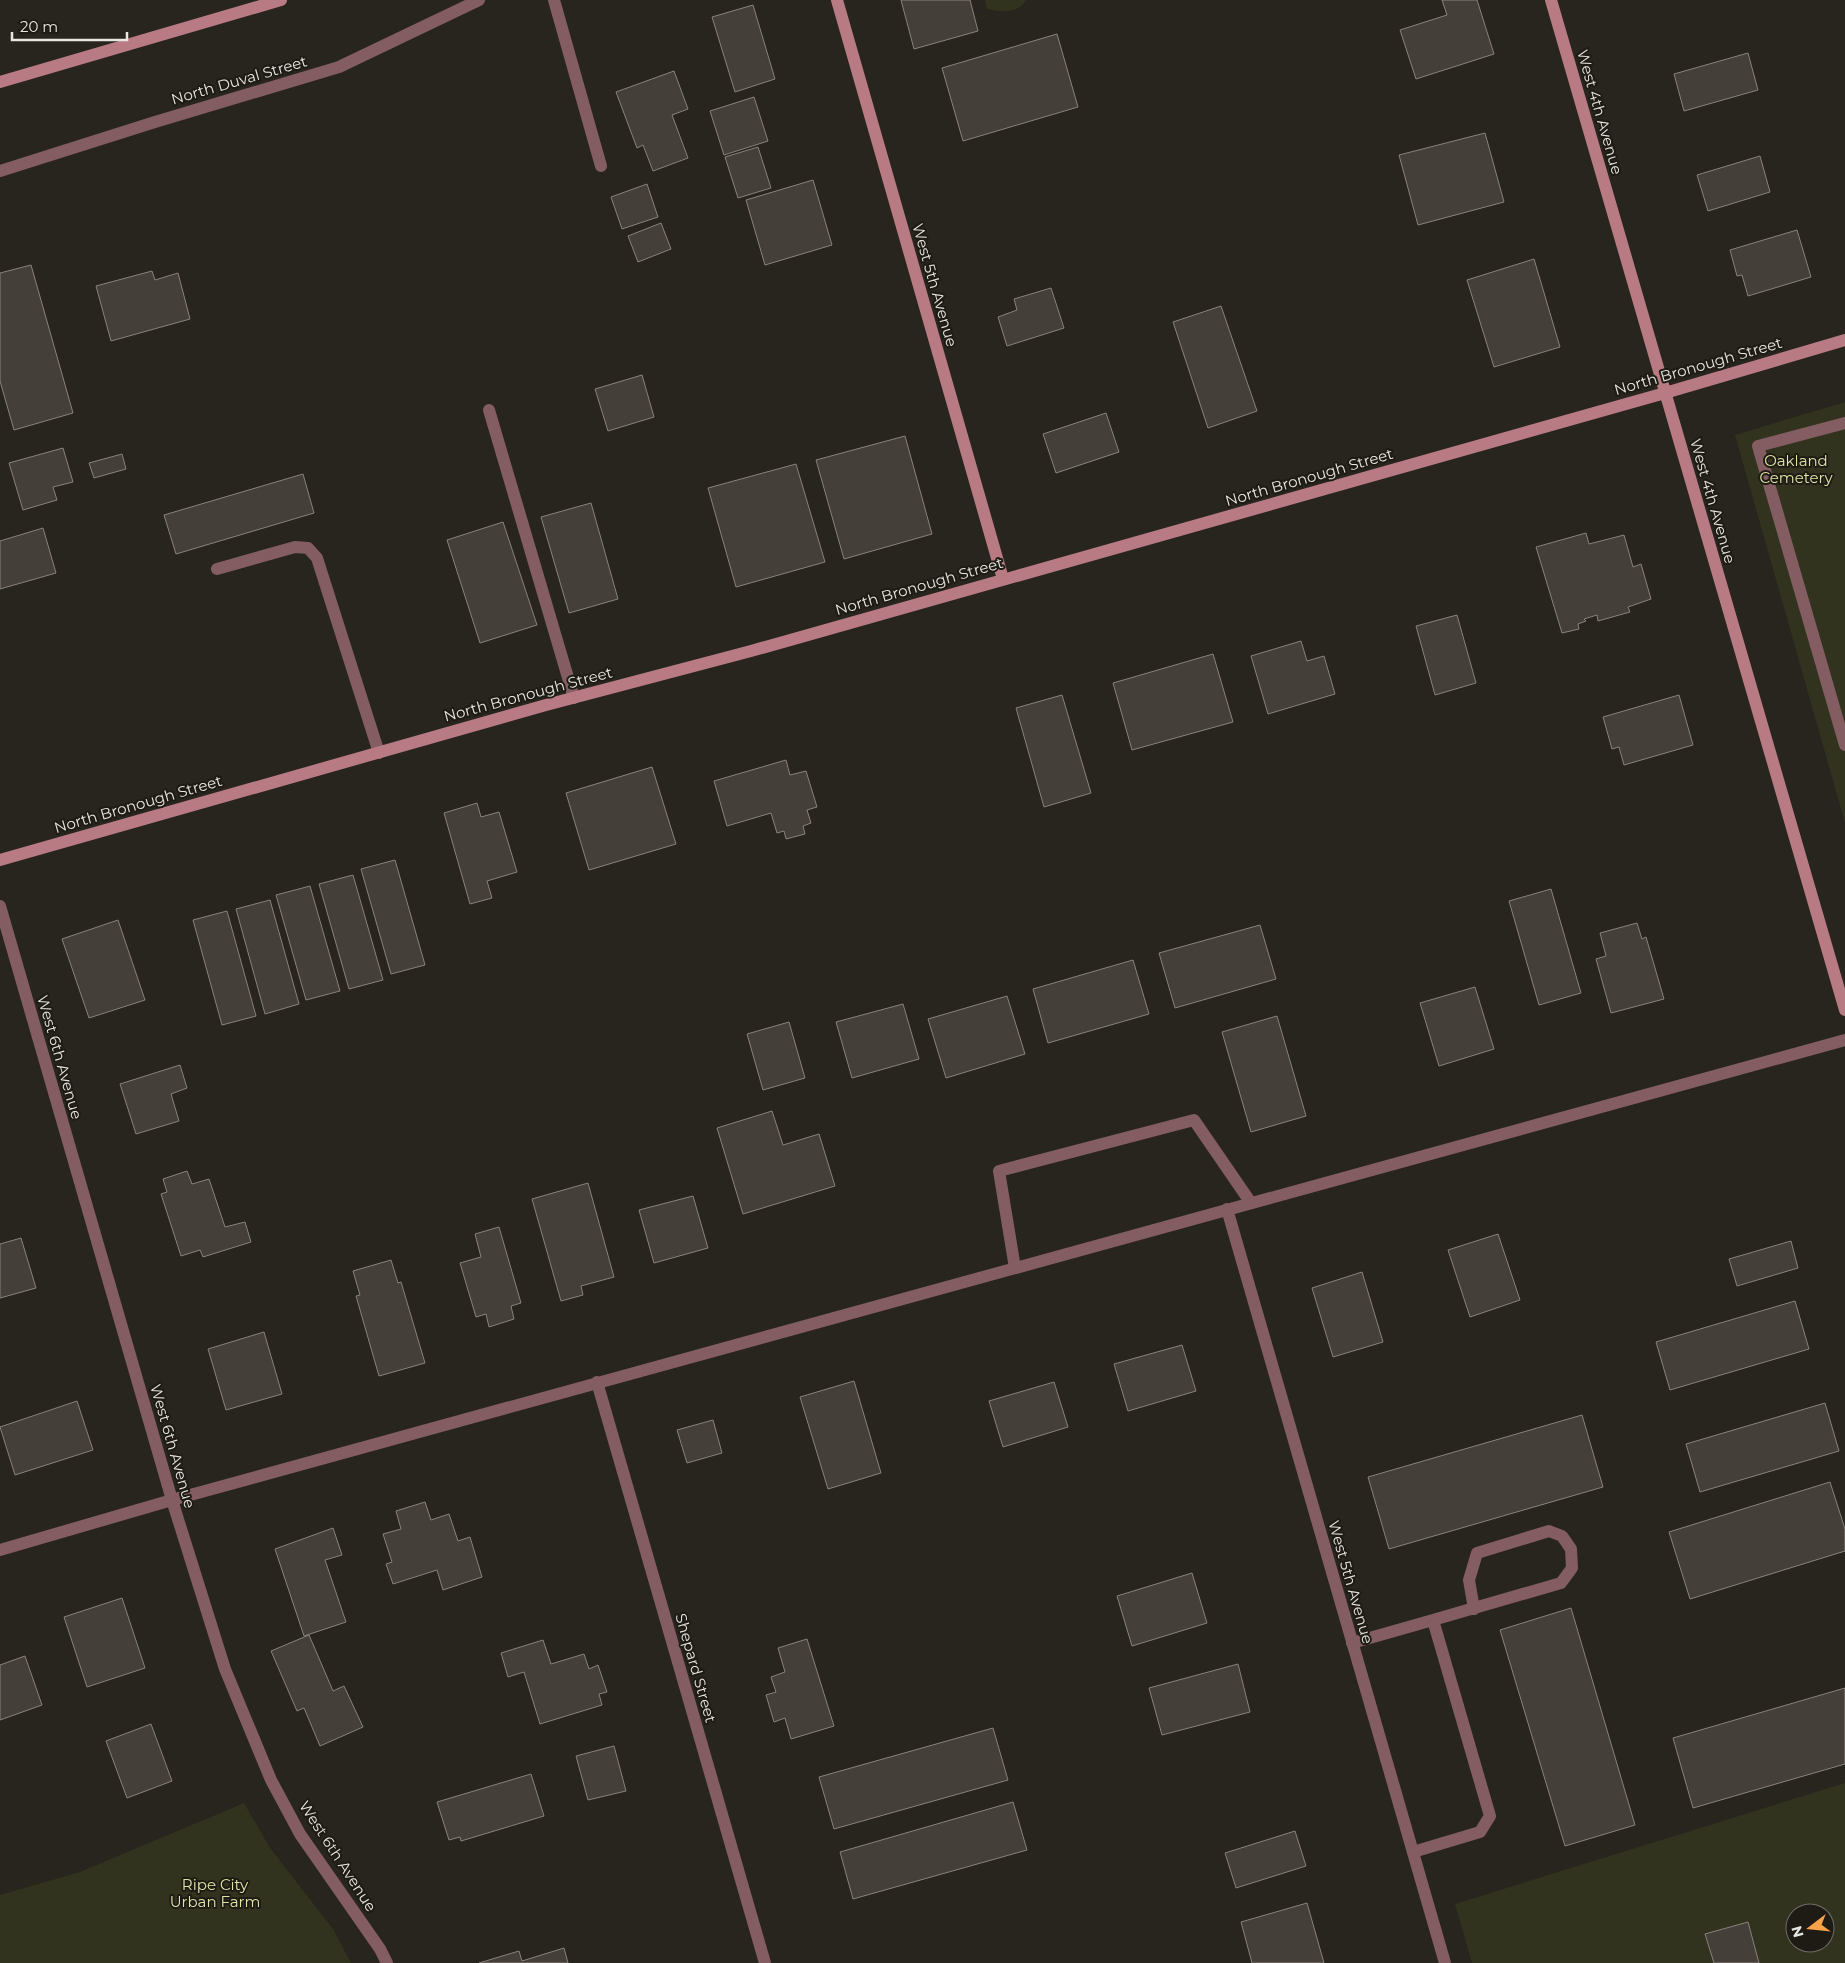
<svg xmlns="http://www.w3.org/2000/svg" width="1845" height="1963" font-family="Montserrat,sans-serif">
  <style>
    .green { fill: #32331f; fill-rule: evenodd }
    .building { fill: #453f3a; stroke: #8a827d }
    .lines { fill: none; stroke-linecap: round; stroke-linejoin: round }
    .lane { stroke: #835d62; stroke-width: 12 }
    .street { stroke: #835d62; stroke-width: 12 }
    .secondary { stroke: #b87b84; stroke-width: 12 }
    .labels { text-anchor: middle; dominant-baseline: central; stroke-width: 4; stroke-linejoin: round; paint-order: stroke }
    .street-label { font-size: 15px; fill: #e8e6e1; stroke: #1e1b15 }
    .park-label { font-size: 15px; fill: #e0e5a6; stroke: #1e1b15 }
  </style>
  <rect width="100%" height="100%" fill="#28241e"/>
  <!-- green -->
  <path class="green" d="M985,0H1026C1018,14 1001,12 987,9Z
    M1845,402V823L1735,435Z
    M1845,1783V1963H1472L1455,1904ZM1795,1913H1825V1943H1795Z
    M244,1803L270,1848L333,1929L351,1963H0V1895L80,1872Z"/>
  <!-- building -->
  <path class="building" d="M901,0H970L978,31L914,49Z
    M1442,0H1477L1494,54L1416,79L1400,30L1447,15Z
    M753,5L775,79L735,92L712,17Z
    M1057,34L1078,107L963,141L942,68Z
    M1748,53L1758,90L1684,111L1674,74Z
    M674,71L688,109L672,115L688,158L653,171L643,145L637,148L616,92Z
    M754,97L768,141L724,155L710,111Z
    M1485,133L1504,202L1418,225L1399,155Z
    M758,147L771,188L738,198L725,157Z
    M1760,156L1770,192L1708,211L1697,175Z
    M813,180L832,245L765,265L746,200Z
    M647,184L658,217L622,229L611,197Z
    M661,223L671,249L638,262L628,236Z
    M1797,230L1811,277L1748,296L1742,275L1737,276L1730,250Z
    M1534,259L1560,347L1494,367L1467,280Z
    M31,265L73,413L14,430L0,381V273Z
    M152,271L155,280L178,273L190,319L111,341L96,286Z
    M1051,288L1064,328L1007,346L998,317L1017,310L1014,299Z
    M1221,306L1257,411L1208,428L1173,322Z
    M642,375L654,417L608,431L595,389Z
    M1106,413L1119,452L1056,473L1043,434Z
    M905,436L932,534L844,559L816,460Z
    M63,448L73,482L53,487L57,500L23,510L9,463Z
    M122,454L126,469L94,478L89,463Z
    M796,464L825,562L736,587L708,488Z
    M303,474L314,513L176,554L164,515Z
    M591,503L618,599L569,613L541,517Z
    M503,522L537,625L480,643L447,540Z
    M43,528L56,573L0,589V541Z
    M1586,533L1589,544L1624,535L1633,567L1641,564L1651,599L1628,607L1630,612L1598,621L1597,615L1584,619L1586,621L1578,624L1579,629L1562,633L1536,547Z
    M1457,615L1476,683L1435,695L1416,626Z
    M1301,641L1307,661L1324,656L1335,694L1268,714L1251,656Z
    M1213,654L1233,722L1132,750L1113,683Z
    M1062,695L1091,793L1044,807L1016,708Z
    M1679,695L1693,745L1624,765L1619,747L1612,749L1603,717Z
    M786,760L790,775L806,771L817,807L807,810L811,823L803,826L805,834L786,839L784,831L777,833L771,813L727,826L714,781Z
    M652,767L676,844L589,870L566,793Z
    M477,803L481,817L499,812L517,872L487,881L492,898L470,904L444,813Z
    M395,860L425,965L391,974L361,869Z
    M353,875L383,980L349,989L319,884Z
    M310,886L340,991L306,1000L276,895Z
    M1551,889L1581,993L1539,1005L1509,901Z
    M270,900L299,1004L265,1014L236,909Z
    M227,911L256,1016L222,1025L193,920Z
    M118,920L145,1000L89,1018L62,939Z
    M1637,923L1642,939L1646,937L1664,999L1611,1013L1596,959L1606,956L1600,933Z
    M1260,925L1276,979L1175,1008L1159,953Z
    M1133,960L1149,1014L1048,1043L1033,989Z
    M1475,987L1494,1049L1439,1066L1420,1003Z
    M1007,996L1025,1054L946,1078L928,1019Z
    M903,1004L919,1059L852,1078L836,1022Z
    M1277,1016L1306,1116L1251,1132L1222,1032Z
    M789,1022L805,1078L763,1090L747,1034Z
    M180,1065L187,1088L171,1094L179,1121L136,1134L120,1084Z
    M772,1111L783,1145L819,1134L835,1186L743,1214L717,1128Z
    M187,1171L192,1184L209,1179L225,1227L245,1222L251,1242L203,1257L200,1250L181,1256L161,1194L167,1192L163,1179Z
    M588,1183L614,1277L581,1286L583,1295L561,1301L532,1199Z
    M693,1196L708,1248L654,1263L639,1210Z
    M499,1227L521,1303L511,1306L514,1319L489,1327L486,1314L476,1317L460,1263L481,1257L475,1234Z
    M1498,1234L1520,1300L1470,1317L1448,1250Z
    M21,1238L36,1288L0,1298V1244Z
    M1791,1241L1798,1268L1737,1286L1729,1259Z
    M391,1260L398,1283L401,1282L425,1363L379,1376L356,1296L360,1295L353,1271Z
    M1362,1272L1383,1342L1333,1357L1312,1288Z
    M1795,1301L1809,1349L1670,1390L1656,1342Z
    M264,1332L282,1394L226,1410L208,1349Z
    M1182,1345L1196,1391L1128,1411L1114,1364Z
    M854,1381L881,1473L828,1489L800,1397Z
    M1054,1382L1068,1427L1003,1447L989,1401Z
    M77,1401L93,1450L15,1475L0,1427Z
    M1825,1403L1839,1451L1700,1492L1686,1444Z
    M1582,1415L1603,1487L1389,1549L1368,1477Z
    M713,1420L722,1453L687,1463L677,1430Z
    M1830,1482L1845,1529V1551L1690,1599L1669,1532Z
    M425,1502L431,1520L449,1514L458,1541L470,1537L482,1577L443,1590L437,1570L393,1584L386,1564L392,1562L383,1534L401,1529L396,1511Z
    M333,1528L342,1555L325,1560L346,1622L304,1636L275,1549Z
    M1192,1573L1207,1623L1132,1646L1117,1596Z
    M122,1598L145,1668L87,1687L64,1617Z
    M1571,1608L1635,1825L1565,1846L1500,1630Z
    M309,1635L333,1691L344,1686L363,1727L320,1746L304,1708L297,1711L271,1651Z
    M807,1639L834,1726L791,1739L785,1718L774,1722L766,1695L776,1692L771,1677L785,1672L778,1648Z
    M543,1640L551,1664L584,1654L589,1669L598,1665L607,1692L599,1694L602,1705L540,1724L524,1672L508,1677L501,1653Z
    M25,1656L42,1705L0,1720V1665Z
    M1238,1664L1250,1712L1162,1735L1149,1688Z
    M1845,1688V1764L1693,1808L1673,1738Z
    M151,1724L172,1781L127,1798L106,1741Z
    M993,1728L1008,1780L834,1829L819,1777Z
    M614,1746L626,1791L588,1800L576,1756Z
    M531,1774L544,1816L461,1841L460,1837L449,1840L437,1802Z
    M1013,1802L1027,1850L853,1899L840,1852Z
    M1295,1831L1306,1866L1236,1888L1225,1853Z
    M1307,1903L1324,1963H1252L1241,1922Z
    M1748,1922L1759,1963H1714L1705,1934Z
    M564,1948L568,1963H479L519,1951L522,1961Z"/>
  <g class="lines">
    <!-- lane -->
    <path class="lane" d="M554,0L601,166
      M489,410L574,698
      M1845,423L1758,446L1845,745
      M217,569L295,547L308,548L317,558L379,753
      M1015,1268L999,1171L1194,1120L1251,1203
      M1433,1620L1561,1583L1572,1568L1571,1549L1562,1536L1549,1531L1477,1553L1469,1580L1474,1609
      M1352,1643L1433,1620L1490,1816L1480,1832L1413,1852"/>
    <!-- street -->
    <path class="street" d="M0,171L155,122L339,67L479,0
      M0,906L172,1500L225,1669L271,1780L300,1834L380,1949L387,1963
      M1227,1209L1445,1963
      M597,1382L765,1963
      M0,1550L172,1500L1845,1040"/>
    <!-- secondary -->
    <path class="secondary" d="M837,0L1003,579
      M1551,0L1845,1010
      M0,82L281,0
      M0,860L546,705L751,651L1665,393L1845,340"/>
  </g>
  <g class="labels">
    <!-- street labels -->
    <g class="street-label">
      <text transform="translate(239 80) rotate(-16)">North Duval Street</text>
      <text transform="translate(1600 112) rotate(74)">West 4th Avenue</text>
      <text transform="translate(935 285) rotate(74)">West 5th Avenue</text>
      <text transform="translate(1698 366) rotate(-16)">North Bronough Street</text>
      <text transform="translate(1309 477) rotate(-16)">North Bronough Street</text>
      <text transform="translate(1713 501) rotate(74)">West 4th Avenue</text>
      <text transform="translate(919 586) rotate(-16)">North Bronough Street</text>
      <text transform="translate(528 694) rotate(-15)">North Bronough Street</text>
      <text transform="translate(138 804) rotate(-16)">North Bronough Street</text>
      <text transform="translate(60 1057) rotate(74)">West 6th Avenue</text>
      <text transform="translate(173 1446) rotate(74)">West 6th Avenue</text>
      <text transform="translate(1351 1582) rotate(74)">West 5th Avenue</text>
      <text transform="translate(696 1668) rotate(74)">Shepard Street</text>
      <text transform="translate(338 1856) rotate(57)">West 6th Avenue</text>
    </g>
    <!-- park labels -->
    <g class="park-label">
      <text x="1796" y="460">Oakland<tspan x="1796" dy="17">Cemetery</tspan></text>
      <text x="215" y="1884">Ripe City<tspan x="215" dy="17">Urban Farm</tspan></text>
    </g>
  </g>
  <!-- north arrow -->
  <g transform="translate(1810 1928) rotate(254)"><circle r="24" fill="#1e1b15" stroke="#6f6c67"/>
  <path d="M0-4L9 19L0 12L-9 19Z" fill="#f7a148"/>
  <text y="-8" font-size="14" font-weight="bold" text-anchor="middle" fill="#e8e6e1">N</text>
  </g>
  <!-- scale -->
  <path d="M12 32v8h115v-8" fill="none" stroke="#e8e6e1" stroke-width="2.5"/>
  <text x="20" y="32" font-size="15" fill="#e8e6e1" stroke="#1e1b15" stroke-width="4" paint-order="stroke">20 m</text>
</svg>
